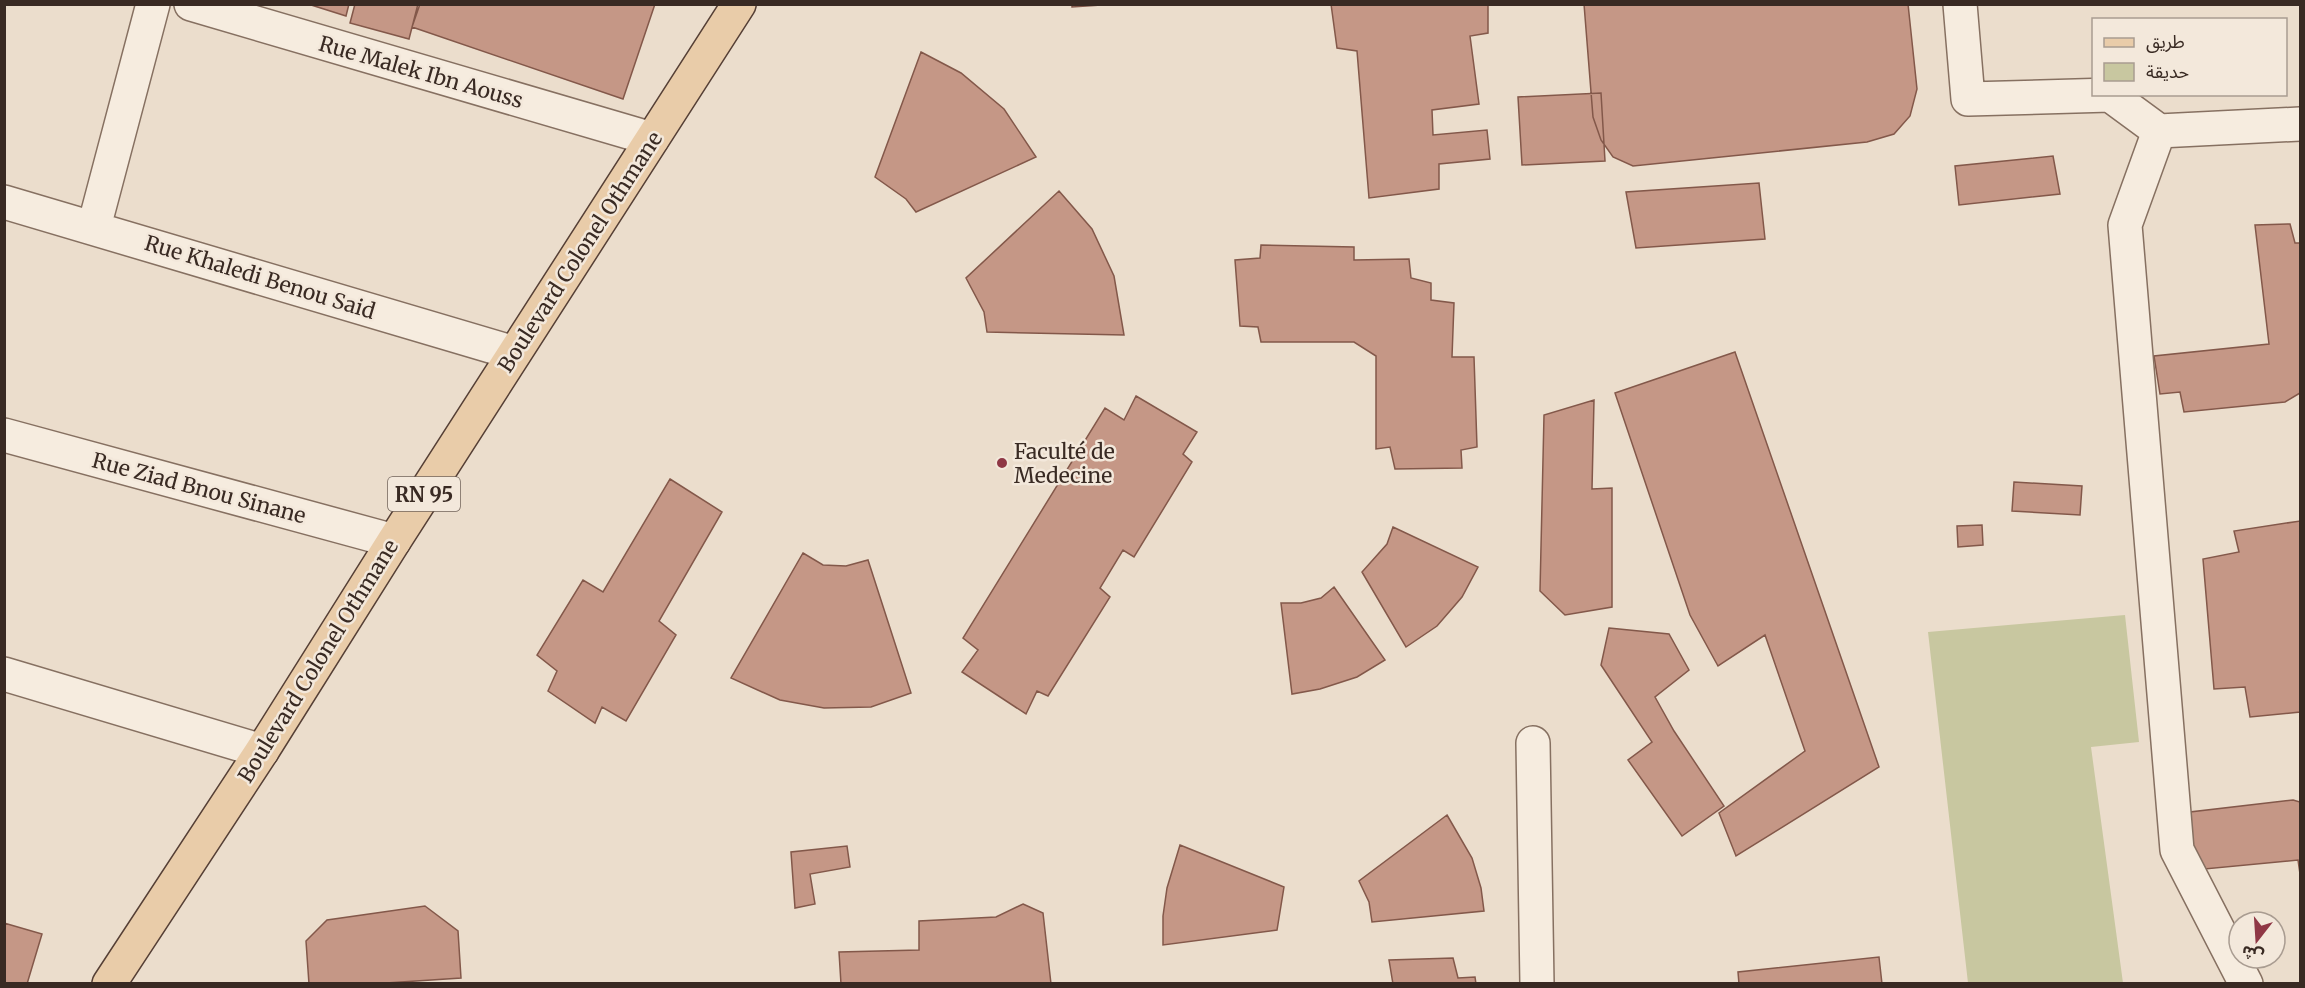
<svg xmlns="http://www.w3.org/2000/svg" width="2305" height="988" font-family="Merriweather,'Noto Sans Arabic',serif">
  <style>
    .green { fill: #c8c7a0 }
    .building { fill: #c59786; stroke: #83584a; stroke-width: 1.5 }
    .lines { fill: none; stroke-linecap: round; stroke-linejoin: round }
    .street-casing { stroke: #867061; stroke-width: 36 }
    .primary-casing { stroke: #553f35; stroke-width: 36 }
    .street { stroke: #f6ecdf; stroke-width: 33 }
    .primary { stroke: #e9cca9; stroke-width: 33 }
    .poi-dot { fill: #8f3745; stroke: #f3e8db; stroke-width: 2 }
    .labels { text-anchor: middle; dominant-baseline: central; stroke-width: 5; stroke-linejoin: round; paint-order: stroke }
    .shield { fill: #f3e8db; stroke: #71635a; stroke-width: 1.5 }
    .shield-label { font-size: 20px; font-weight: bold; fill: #392a23 }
    .street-label { font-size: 21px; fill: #392a23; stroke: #f3e8db }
    .poi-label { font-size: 21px; fill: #392a23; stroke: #f3e8db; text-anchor: start }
  </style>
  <rect width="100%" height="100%" fill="#ebddcc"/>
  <!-- green -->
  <path class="green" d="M2125,615L2139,742L2091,747L2123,983H1968L1928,632Z"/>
  <!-- building -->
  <path class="building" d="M308,4H349L346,16Z
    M355,4H418L409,39L350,23Z
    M420,4H655L623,99L412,27Z
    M1072,4H1117L1072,7Z
    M1331,4H1488V33L1470,36L1479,104L1432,110L1433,135L1487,130L1490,159L1439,164V189L1369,198L1357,51L1337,48Z
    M1584,4H1908L1917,89L1910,116L1894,134L1867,142L1633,166L1613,157L1601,140L1593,117Z
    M921,52L961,73L1004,109L1036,157L916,212L906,199L875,177Z
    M1601,93L1605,161L1522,165L1518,97Z
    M2053,156L2060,194L1959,205L1955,166Z
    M1759,183L1765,239L1636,248L1626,192Z
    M1059,191L1092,229L1114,276L1124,335L987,332L984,312L966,278Z
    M2290,224L2295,243H2300V393L2285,402L2184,412L2180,392L2160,394L2154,356L2269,344L2255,225Z
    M1261,245L1354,247V260L1409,259L1411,278L1431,283V300L1454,303L1452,357H1474L1477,447L1461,450L1462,468L1395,469L1390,447L1376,449V356L1354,342H1261L1258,327L1240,326L1235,260L1260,258Z
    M1735,352L1879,767L1736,856L1719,813L1805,751L1765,635L1718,666L1690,615L1615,393Z
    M1136,396L1197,432L1183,454L1192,462L1134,557L1123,550L1100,588L1110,597L1048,696L1037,691L1026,714L962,672L978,650L963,638L1105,408L1124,420Z
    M1594,400L1592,489L1612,488V607L1565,615L1540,591L1544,415Z
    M670,479L722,512L659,621L676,635L626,721L602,707L595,723L548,691L557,671L537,655L583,580L603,592Z
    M2014,482L2082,486L2080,515L2012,511Z
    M2300,521V712L2250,717L2245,687L2214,689L2203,559L2239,552L2234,531Z
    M1982,525L1983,545L1958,547L1957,526Z
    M1393,527L1478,567L1462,597L1437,626L1406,647L1362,572L1387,544Z
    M803,553L823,565L846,566L868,560L911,693L871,707L824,708L780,700L731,678Z
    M1334,587L1385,660L1357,677L1320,689L1292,694L1281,603H1301L1321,598Z
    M1609,628L1669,634L1689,670L1655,697L1674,731L1724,806L1682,836L1628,760L1652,742L1601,665Z
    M2293,800L2300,802V874L2298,860L2194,870L2190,812Z
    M1447,815L1472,858L1481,888L1484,911L1372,922L1369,902L1359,881Z
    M1180,845L1284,887L1277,930L1163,945V916L1167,888Z
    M847,846L850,867L810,874L815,904L795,908L791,852Z
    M1023,904L1043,913L1051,984H841L839,952L919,950V921L996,917Z
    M425,906L458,931L461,978L371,984H309L306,941L327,920Z
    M4,923L42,934L27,984H4Z
    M1879,957L1882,984H1739L1738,972Z
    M1453,958L1458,978L1475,977L1476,984H1393L1389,960Z"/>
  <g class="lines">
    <defs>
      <path id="street" d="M191,4L652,139
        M1960,4L1968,99L2110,95L2159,131L2300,124
        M2159,131L2125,225L2177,850L2246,984
        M4,202L514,353
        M94,227L153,4
        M4,435L394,541
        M4,674L262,751
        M1533,743L1537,984"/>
      <path id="primary" d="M109,984L262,751L394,541L739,4"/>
    </defs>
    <!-- street casing -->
    <use href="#street" class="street-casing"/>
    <!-- primary casing -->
    <use href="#primary" class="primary-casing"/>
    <!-- street -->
    <use href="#street" class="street"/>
    <!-- primary -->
    <use href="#primary" class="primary"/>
  </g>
  <!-- markers -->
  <circle class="poi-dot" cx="1002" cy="463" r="6"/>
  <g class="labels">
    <!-- shield labels -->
    <rect class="shield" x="388" y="477" width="72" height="34" rx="4.5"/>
    <g class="shield-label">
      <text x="424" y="494">RN 95</text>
    </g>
    <!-- street labels -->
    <g class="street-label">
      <text transform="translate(421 72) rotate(16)">Rue Malek Ibn Aouss</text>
      <text transform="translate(580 252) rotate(-57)">Boulevard Colonel Othmane</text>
      <text transform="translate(260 277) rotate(17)">Rue Khaledi Benou Said</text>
      <text transform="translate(199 488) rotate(15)">Rue Ziad Bnou Sinane</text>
      <text transform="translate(318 661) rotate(-58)">Boulevard Colonel Othmane</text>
    </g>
    <!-- poi labels -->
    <g class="poi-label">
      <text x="1014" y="451">Faculté de<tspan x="1014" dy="24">Medecine</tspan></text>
    </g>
  </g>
  <!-- border -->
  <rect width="2305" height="988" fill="none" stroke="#392a23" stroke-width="12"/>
  <!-- legend -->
  <rect x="2092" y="18" width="195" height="78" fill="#f3e8db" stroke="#a99c91" stroke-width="1.5"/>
  <rect x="2104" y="38" width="30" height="9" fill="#e9cca9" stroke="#a99c91" stroke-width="1.5"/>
  <text x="2146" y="48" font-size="18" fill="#392a23">طريق</text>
  <rect x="2104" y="63" width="30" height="18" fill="#c8c7a0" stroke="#a99c91" stroke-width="1.5"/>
  <text x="2146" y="78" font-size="18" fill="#392a23">حديقة</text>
  <!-- north arrow -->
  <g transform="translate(2257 940) rotate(197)"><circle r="28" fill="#f3e8db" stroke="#a99c91" stroke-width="1.5"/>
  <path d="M0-4.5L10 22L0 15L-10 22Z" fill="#8f3745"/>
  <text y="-9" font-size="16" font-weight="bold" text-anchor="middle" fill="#392a23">ش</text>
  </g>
</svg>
